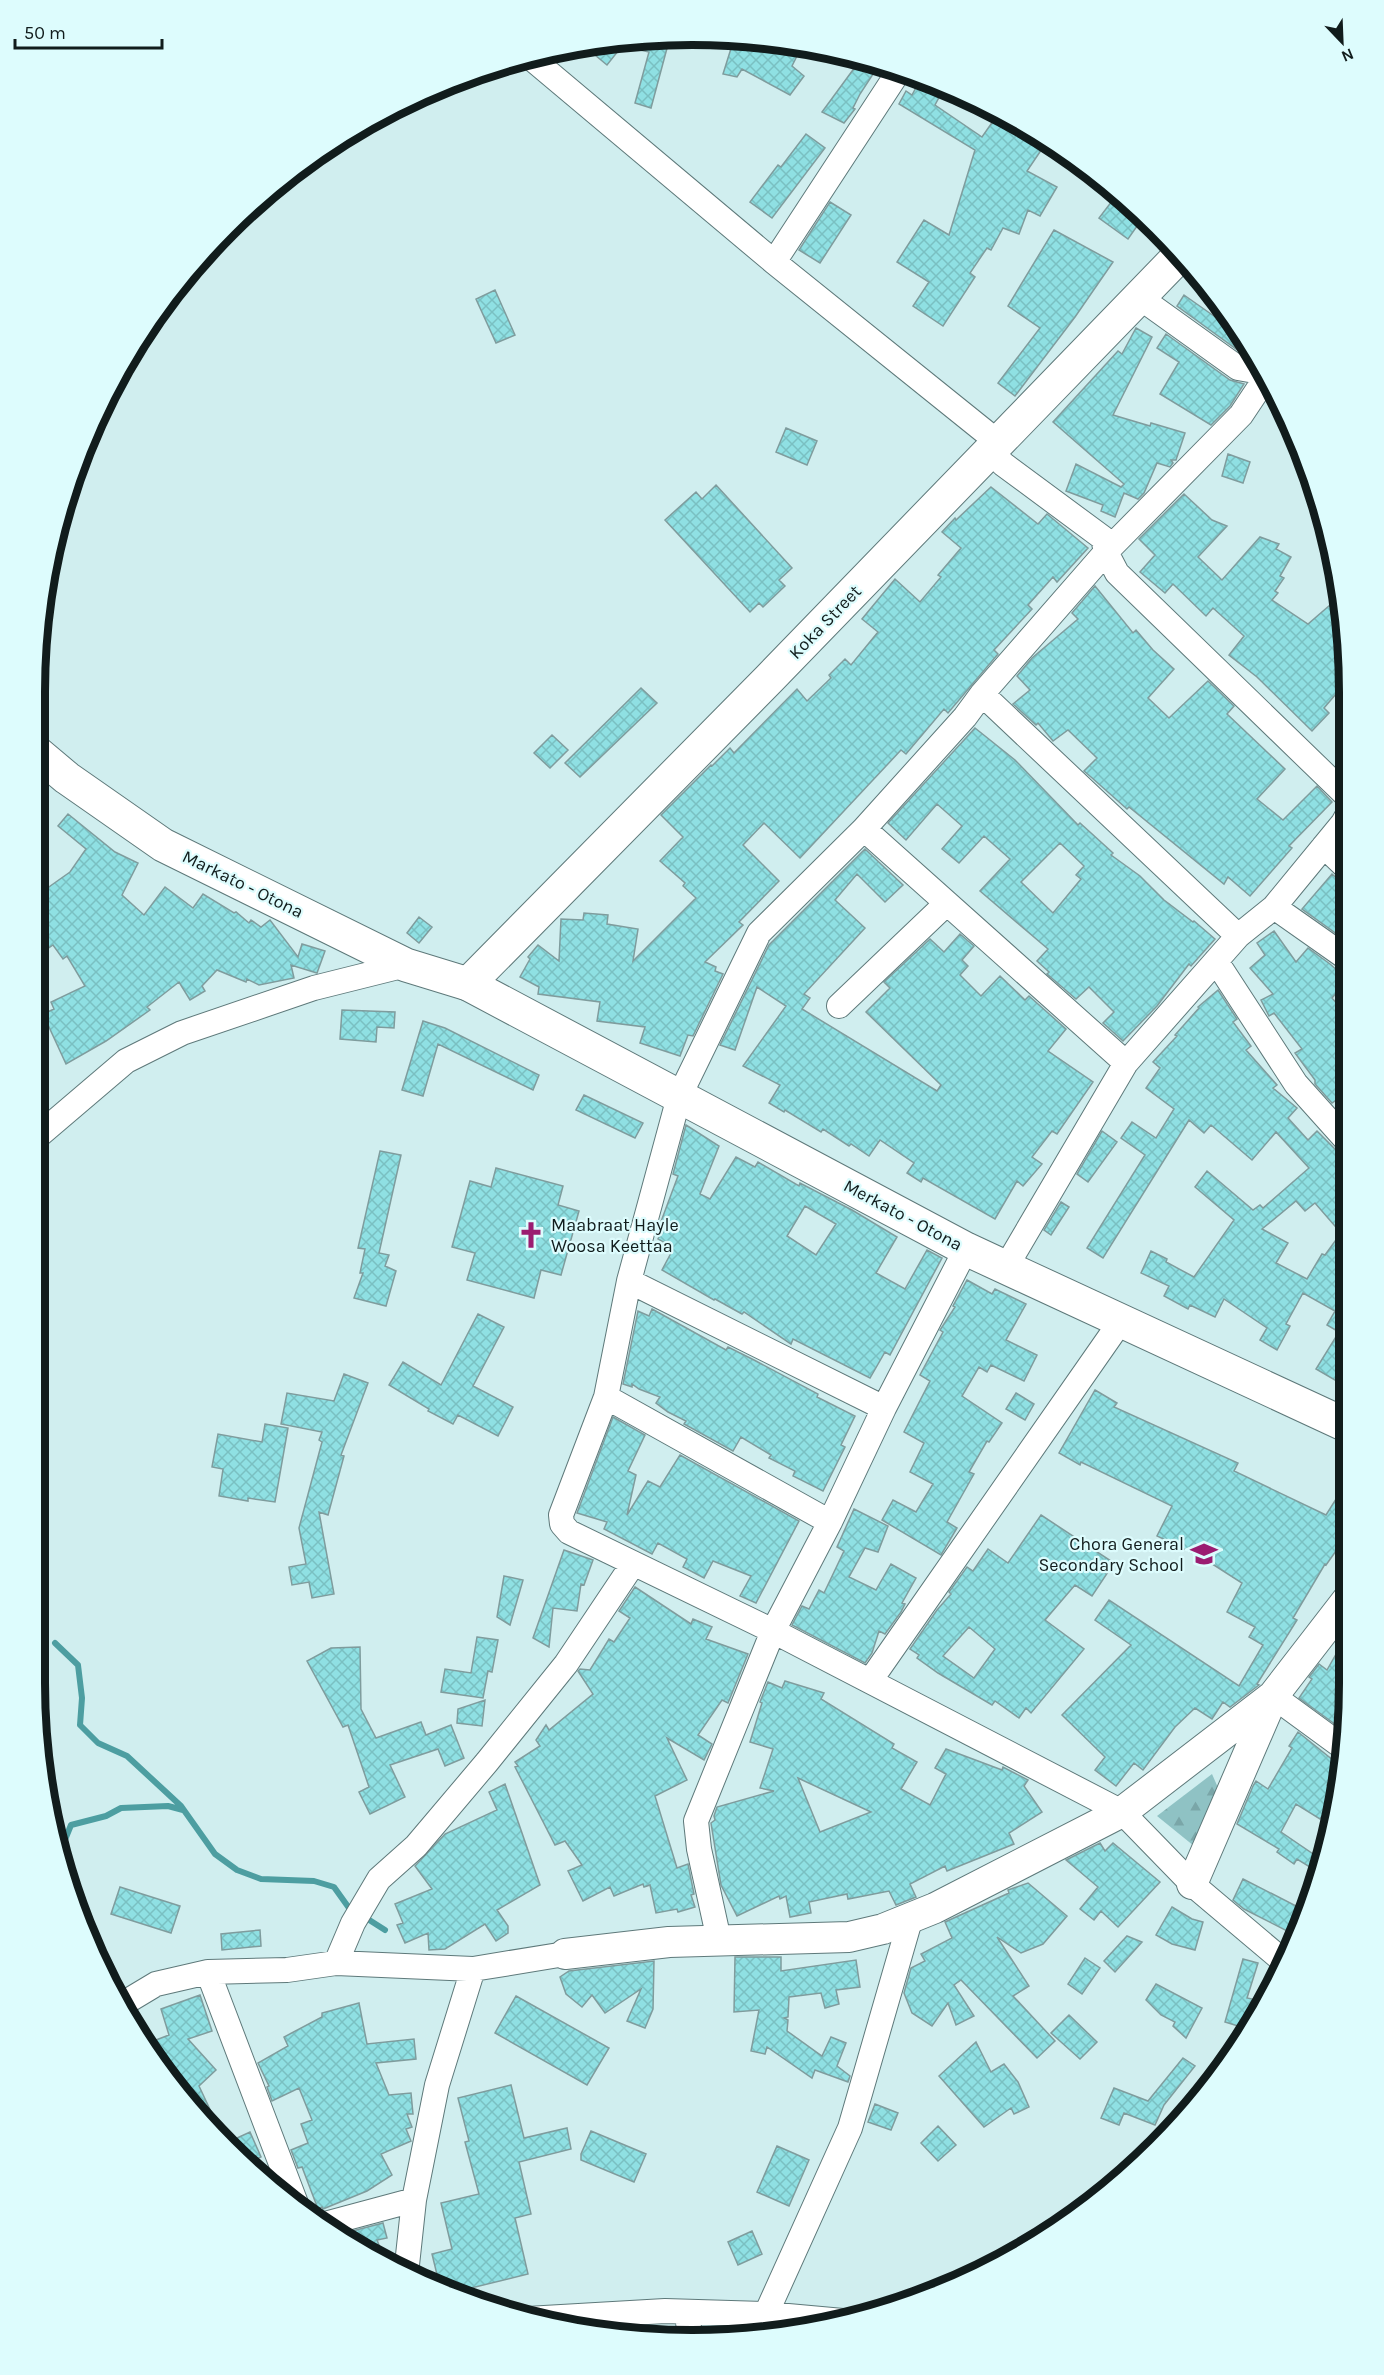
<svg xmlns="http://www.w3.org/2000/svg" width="1384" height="2375" font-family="Karla,sans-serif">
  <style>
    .forest { fill: url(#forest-firs) }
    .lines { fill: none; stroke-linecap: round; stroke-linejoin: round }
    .stream { stroke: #4d9ea1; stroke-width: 6 }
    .building { fill: url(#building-cross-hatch); stroke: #7f9c9d; stroke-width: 1.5; fill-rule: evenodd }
    .minor-casing { stroke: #5e797a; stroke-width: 26 }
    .tertiary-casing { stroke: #5e797a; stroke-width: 32 }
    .secondary-casing { stroke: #5e797a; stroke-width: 35 }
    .primary-casing { stroke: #5e797a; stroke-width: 35 }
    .minor { stroke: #fff; stroke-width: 24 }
    .tertiary { stroke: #fff; stroke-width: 30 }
    .secondary { stroke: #fff; stroke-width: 33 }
    .primary { stroke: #fff; stroke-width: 33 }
    .labels { text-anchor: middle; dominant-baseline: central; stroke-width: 4.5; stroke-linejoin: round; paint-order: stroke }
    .street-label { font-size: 18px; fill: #111c1c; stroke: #ddfcfd }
    .poi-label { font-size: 18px; fill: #111c1c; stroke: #ddfcfd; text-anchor: start }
    .rim { fill: none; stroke: #111c1c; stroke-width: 8 }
  </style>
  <defs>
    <pattern id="forest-firs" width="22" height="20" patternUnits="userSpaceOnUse" patternTransform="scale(1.5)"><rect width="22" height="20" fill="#8fc2c4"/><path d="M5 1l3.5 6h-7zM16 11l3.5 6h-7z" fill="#7aa6a8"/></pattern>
    <pattern id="building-cross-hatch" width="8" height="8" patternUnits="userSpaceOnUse" patternTransform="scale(1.5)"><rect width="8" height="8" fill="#8fe0e3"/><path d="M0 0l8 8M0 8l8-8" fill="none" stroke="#7ac0c2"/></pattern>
  </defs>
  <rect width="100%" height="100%" fill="#d0eeef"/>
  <!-- forest -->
  <path class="forest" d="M1212,1774L1219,1790L1194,1846L1157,1816Z"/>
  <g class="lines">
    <!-- stream -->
    <path class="stream" d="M55,1643L78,1665L82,1698L80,1725L98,1743L127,1756L167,1793L181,1806L215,1854L237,1870L261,1879L314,1881L334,1887L349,1908L354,1911
      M58,1845L62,1847L71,1825L106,1816L121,1808L168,1806L183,1810
      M363,1916L385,1930"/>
  </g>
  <!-- building -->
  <path class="building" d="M670,37L651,108L635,103L649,52L622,46L607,65L583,45Z
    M734,39L780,52L784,44L800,50L792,66L804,76L790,95L742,69L737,77L723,74Z
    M861,59L879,65L860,94L853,108L855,109L844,123L822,112Z
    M921,78L943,90L935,105L982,137L998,114L1048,140L1027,171L1057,187L1040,216L1028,210L1019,234L1003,228L991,250L987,248L970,273L975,277L943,326L913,306L929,282L897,262L924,220L949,235L975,150L899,104L906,91L912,95Z
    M806,134L825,148L772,218L750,202L778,165L781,167Z
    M1112,201L1140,222L1128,239L1099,218Z
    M830,202L851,215L820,263L799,250Z
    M1054,230L1113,262L1075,317L1015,396L998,383L1040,328L1008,306Z
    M495,290L515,335L496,343L476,299Z
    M1184,295L1238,333L1249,347L1243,354L1177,306Z
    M1136,328L1152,337L1113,415L1150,426L1151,423L1185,433L1176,460H1171L1173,463L1170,467L1157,463L1144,493L1138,499L1124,493L1115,517L1101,511L1103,505L1066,491L1076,464L1121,487L1124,484L1053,422L1118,351L1122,354Z
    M1166,334L1230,380L1244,384L1230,406L1211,425L1160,394L1179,362L1157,348Z
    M786,428L817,441L807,465L776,452Z
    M1228,454L1250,462L1243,483L1222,476Z
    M716,485L792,568L779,580L785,586L763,607L759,603L750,612L665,520L696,492L702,499Z
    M991,487L1038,524L1047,514L1088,548L1057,582L1053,577L1028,605L1032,609L994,650L998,654L948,713L944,709L906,754L901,750L800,858L764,823L743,845L779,881L739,922L743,925L705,962L716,967L715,971L723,974L693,1036L688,1035L680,1056L640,1043L645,1027L597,1021L600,1002L538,994L539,987L520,977L530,959L528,957L538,945L559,961L561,919L583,920L584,913L608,915L607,924L638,929L633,961L696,898L683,886L685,883L660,861L683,837L661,815L711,765L712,766L730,748L734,753L797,689L807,701L831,678L829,675L845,659L851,665L878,632L862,619L895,579L920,602L941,577L938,575L961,548L942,532L955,518L956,520Z
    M1184,494L1212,520L1227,526L1198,557L1222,580L1260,537L1279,544L1276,549L1291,557L1280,576L1284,578L1275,591L1278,593L1272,600L1308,624L1330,605L1342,619L1348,649V680L1324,708L1329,713L1312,731L1257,677L1229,655L1244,636L1213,608L1206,616L1173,584L1165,593L1140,572L1155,555L1139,539Z
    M1095,586L1133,633L1136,630L1153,650L1174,669L1148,698L1169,718L1208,681L1234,706L1227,714L1285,769L1257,799L1283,820L1317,786L1332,802L1289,846L1292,848L1250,896L1228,877L1224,884L1129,807L1127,809L1091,777L1084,771L1097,758L1068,730L1053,741L1038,723L1036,725L1013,704L1030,690L1017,676L1032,658L1078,619L1072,613Z
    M641,688L657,703L580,777L565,763Z
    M975,728L1015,760L1078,825L1080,823L1113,853L1111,855L1140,876L1164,900L1193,922L1194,921L1215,939L1191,966L1189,964L1157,1006L1123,1041L1103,1023L1114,1012L1089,987L1076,999L1047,974L1049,972L1037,961L1048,949L980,891L1010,859L984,836L959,863L942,849L962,826L937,804L906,840L888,823ZM1060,843L1084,866L1076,875L1081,879L1053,913L1021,882Z
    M552,735L568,750L550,768L534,753Z
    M68,814L115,852L138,863L122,895L144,915L165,887L193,908L203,894L234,913L236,912L249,923L251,920L261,927L270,920L298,957L302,944L325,951L317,973L291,965L294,978L259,985L247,979L246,982L217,970L202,986L205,991L190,1000L179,982L147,1007L150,1010L106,1041L66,1064L43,1014L54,1009L51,1002L85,986L67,956L63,959L53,945L37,956V900L48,891L46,889L70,872L86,849L58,826Z
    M865,849L903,885L885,902L857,874L835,900L865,928L804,994L810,998L802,1009L937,1091L941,1085L866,1012L890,988L884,982L930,939L944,952L960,934L974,946L962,960L968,966L960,975L981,996L1000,976L1025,1000L1029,996L1066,1029L1048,1051L1093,1082L1057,1134L1052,1131L1032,1157L1042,1164L1023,1186L1017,1181L995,1219L923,1178L921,1182L907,1173L914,1163L880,1140L869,1156L851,1144L849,1146L823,1129L821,1132L785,1110L784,1112L769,1103L780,1085L743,1066L786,1006L757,987L735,1050L720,1045L769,945Z
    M1332,874L1339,880L1348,883V942L1302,909Z
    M419,917L432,927L419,943L407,933Z
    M1274,931L1296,962L1308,948L1330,964L1348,980L1332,998L1348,1016V1092L1332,1103L1315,1084V1080L1295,1053L1302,1049L1274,1013L1269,1016L1261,1000L1273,994L1250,968L1265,955L1257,943Z
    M1218,990L1237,1019L1233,1022L1251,1046L1246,1050L1277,1085L1273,1088L1297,1108L1288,1118L1308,1140L1317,1131L1338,1152L1348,1156V1370L1340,1383L1316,1369L1339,1332L1327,1325L1335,1311L1303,1293L1286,1324L1290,1326L1277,1350L1260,1340L1267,1328L1224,1299L1215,1317L1190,1305L1188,1309L1164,1296L1169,1286L1141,1273L1151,1251L1167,1259L1166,1262L1194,1277L1234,1220L1195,1187L1207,1171L1253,1210L1260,1205L1263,1208L1309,1168L1276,1132L1252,1160L1211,1125L1204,1133L1189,1120L1103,1258L1087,1248L1145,1155L1121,1138L1132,1122L1156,1138L1174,1109L1146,1088L1160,1068L1153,1062L1177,1036L1175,1035L1199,1008L1198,1007ZM1296,1201L1305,1211L1315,1203L1341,1233L1325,1255L1322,1254L1307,1279L1276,1263L1288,1243L1262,1229Z
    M342,1010L395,1012L394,1028L377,1027L376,1042L340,1039Z
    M423,1021L445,1028L539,1075L533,1090L438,1044L423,1096L402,1090Z
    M584,1095L643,1123L635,1138L576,1110Z
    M686,1125L719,1146L700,1194L710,1199L736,1157L755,1167L758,1162L799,1186L800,1183L852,1210L897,1237L876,1273L905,1289L927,1250L942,1258L890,1355L885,1352L870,1378L793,1339L791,1344L744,1312L742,1314L715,1299L714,1300L662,1270L671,1253L666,1251L669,1245L658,1239L662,1229L659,1227L678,1176L673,1174ZM805,1206L836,1224L816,1255L787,1236Z
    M1102,1131L1117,1142L1088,1182L1077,1174Z
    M380,1151L401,1155L379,1253L389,1255L385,1266L396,1271L386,1306L354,1298L363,1273H360L365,1249L358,1248Z
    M496,1168L563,1186L558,1205L579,1211L561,1275L541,1270L534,1298L467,1280L475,1253L452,1247L470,1181L491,1187Z
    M1061,1202L1069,1207L1051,1235L1044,1230Z
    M967,1280L992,1294L995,1289L1026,1304L1006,1340L1037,1355L1024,1381L991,1365L987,1372L979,1367L962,1396L1002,1423L989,1442L987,1441L969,1472L974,1474L947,1522L957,1528L941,1555L882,1520L893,1500L916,1512L933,1484L910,1472L924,1443L904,1432L930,1381L920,1375L943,1332L940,1330L955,1307L953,1306Z
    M652,1309L726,1350L728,1347L754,1360L818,1394L817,1397L855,1416L841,1445L845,1447L823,1491L793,1476L795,1471L769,1458L771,1455L741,1437L733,1451L684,1424L686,1421L668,1412L656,1403L660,1397L639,1389L632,1384V1387L623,1384L638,1311L649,1316Z
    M478,1314L504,1327L473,1386L513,1407L498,1436L458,1415L453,1424L428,1411L429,1409L389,1385L403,1362L441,1385Z
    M344,1374L368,1383L341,1455L344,1456L328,1515L319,1512L334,1594L312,1598L309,1582L292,1585L289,1567L306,1564L299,1528L322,1442L319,1440L322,1432L281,1424L287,1393L334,1401Z
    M1095,1390L1117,1403L1114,1407L1238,1463L1234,1471L1326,1515L1348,1480V1534L1326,1565L1325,1564L1293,1618L1297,1620L1257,1684L1259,1685L1230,1707L1223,1702L1212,1719L1195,1708L1175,1727L1143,1770L1134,1763L1116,1786L1095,1770L1105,1757L1062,1715L1131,1645L1095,1620L1109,1600L1239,1686L1263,1645L1249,1637L1255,1627L1227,1612L1242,1583L1203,1558L1157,1536L1172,1506L1081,1462L1080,1465L1059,1453Z
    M1016,1393L1034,1404L1025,1420L1006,1409Z
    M613,1417L645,1435L628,1471L636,1475L627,1515L648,1481L660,1487L680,1455L799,1521L756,1603L740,1596L751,1576L713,1561L704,1578L683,1567L687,1559L658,1543L652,1554L604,1529L607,1522L577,1513Z
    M265,1424L288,1428L275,1502L248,1498V1501L219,1496L223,1469L212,1467L218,1434L262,1442Z
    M854,1509L888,1526L878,1552L865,1548L849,1577L876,1590L891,1564L916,1578L902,1603L905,1604L901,1612L885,1634L879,1631L872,1653L865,1663L792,1625L802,1606L809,1609L819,1590L824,1593L844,1551L837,1547Z
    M1041,1515L1114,1563L1092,1596L1075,1585L1045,1620L1084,1649L1031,1713L1026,1708L1019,1718L995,1701L992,1705L938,1673L917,1658L919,1655L910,1649L937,1610L951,1594L949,1592L967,1567L973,1571L988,1549L1008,1563ZM969,1627L995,1649L974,1678L943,1656Z
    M564,1550L593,1560L584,1585L581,1584L577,1611L553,1608L549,1647L533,1638Z
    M504,1576L523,1580L510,1625L497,1617Z
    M635,1587L691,1624L693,1619L712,1627L706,1639L748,1654L728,1703L722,1700L698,1735L712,1744L704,1760L667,1738L687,1780L655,1796L677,1868L688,1864L694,1894L691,1895L695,1907L678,1912L677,1909L656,1913L650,1885L644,1887L643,1884L614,1896L610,1887L583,1901L568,1871L582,1865L565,1841L555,1845L515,1767L518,1766L515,1762L540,1746L536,1740L546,1725L549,1730L593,1694L578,1671L580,1669L590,1670L609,1639L614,1642L630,1618L619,1611Z
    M1348,1633V1723L1343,1730L1299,1698L1312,1679L1309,1677L1319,1664L1327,1670Z
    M477,1637L498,1640L492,1672L488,1671L483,1698L441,1692L445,1669L471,1673Z
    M360,1647L361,1709L376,1738L421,1722L426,1735L451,1725L464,1758L445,1766L438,1749L390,1765L405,1797L370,1814L359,1792L369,1787L348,1725L343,1727L307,1661L331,1648Z
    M785,1681L824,1693L821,1699L894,1744L892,1748L917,1762L901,1789L930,1805L946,1774L935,1768L946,1749L1002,1770L1003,1767L1028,1780L1024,1786L1042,1812L1009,1833L1014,1844L947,1871L945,1866L910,1884L916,1897L896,1905L889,1891L848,1899L847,1894L809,1902L811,1913L790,1917L786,1896L780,1899L779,1896L737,1916L721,1885L711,1823L715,1820L714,1816L717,1807L774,1791L760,1788L773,1749L750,1742L762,1703L760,1702L768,1682L782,1688ZM798,1778L871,1812L820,1832Z
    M485,1700L482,1726L457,1723L458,1709Z
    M1298,1732L1339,1765L1327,1785L1335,1790L1334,1798L1320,1819L1296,1804L1281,1832L1319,1858L1313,1869L1297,1859L1294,1864L1277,1852L1279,1849L1237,1824L1253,1786L1256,1781L1268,1789L1292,1748L1289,1746Z
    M505,1784L540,1885L497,1910L508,1926V1933L496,1941L485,1924L445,1949L429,1950L428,1933L405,1943L397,1925L403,1923L395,1904L432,1889L415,1866L445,1834L497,1810L489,1792Z
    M1100,1843L1105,1851L1113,1843L1160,1882L1118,1927L1101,1911L1094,1920L1080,1909L1098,1887L1066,1860Z
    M1243,1879L1306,1911L1295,1935L1244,1909L1233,1900Z
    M1028,1883L1067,1916L1043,1944L1021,1953L997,1937L1029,1986L1013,1996L1055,2041L1037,2058L961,1980L954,1985L974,2016L956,2025L948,2003L932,2026L912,2013L904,1993L911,1968L925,1961L921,1954L952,1938L945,1922L1009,1893L1008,1890Z
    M120,1887L180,1906L171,1933L111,1914Z
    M1172,1907L1192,1919L1203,1922L1195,1950L1172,1944L1156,1935Z
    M260,1930L261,1946L222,1950L221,1934Z
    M1127,1936L1142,1942L1115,1972L1104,1961Z
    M735,1957H781V1971L856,1960L860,1987L836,1990L839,2004L825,2008L821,1993L789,1997L788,2017L784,2018L788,2020L787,2031L822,2056L831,2037L846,2043L837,2066L850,2076L848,2082L815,2070L812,2078L767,2047L765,2054L751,2051L759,2010L734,2012Z
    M1085,1958L1100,1968L1082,1994L1068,1984Z
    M1243,1959L1258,1963L1247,1998L1257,2000L1248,2029L1225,2022Z
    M654,1961L653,2009L645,2028L627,2021L641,1989L605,2013L592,1995L582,2007L566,1994L560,1977L569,1971Z
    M1156,1984L1202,2008L1186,2038L1173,2026L1175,2022L1161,2015L1146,2000Z
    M200,1995L212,2031L188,2039L216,2070L199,2086L222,2135L218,2138L170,2083L169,2081L175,2078L165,2067L156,2040L169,2035L161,2009Z
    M516,1996L609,2048L587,2085L495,2033Z
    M359,2003L367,2044L414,2039L416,2059L376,2063L389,2095L411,2093L413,2114H407L412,2127L406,2129L411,2141L381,2154L392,2175L367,2191L323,2209L322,2207L318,2209L302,2167L298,2168L291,2150L308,2143L301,2124L312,2120L299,2088L272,2101L267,2087L269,2086L258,2063L288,2046L284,2037L322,2017V2013Z
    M1069,2015L1097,2042L1080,2059L1051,2033Z
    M976,2042L991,2072L1004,2064L1018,2082L1029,2107L1014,2114L1011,2108L984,2127L939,2076Z
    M1183,2058L1195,2066L1164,2105L1155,2125L1124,2113L1119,2125L1101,2118L1114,2088L1148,2101Z
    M511,2085L524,2138L567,2128L571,2149L519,2162L531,2214L515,2218L528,2274L467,2289L469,2298L440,2287L432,2254L452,2249L441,2203L479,2194L465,2142L469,2141L458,2098Z
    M875,2104L898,2113L891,2130L868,2122Z
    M938,2126L956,2145L938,2161L921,2143Z
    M591,2131L646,2154L634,2182L581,2160V2154Z
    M250,2132L261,2157L246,2164L224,2144Z
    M777,2146L809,2160L789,2206L757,2192Z
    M383,2223L387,2238L377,2240L387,2265L337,2235Z
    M752,2231L762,2254L738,2265L728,2242Z"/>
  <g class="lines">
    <defs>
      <path id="minor" d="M530,57L774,262L999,443
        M774,262L899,71
        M1139,297L1238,368L1266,373
        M1267,376L1241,415L1106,552L982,694L965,717L864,829L759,933L679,1097L629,1281L606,1397L561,1515L562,1524L569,1532L773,1631L1122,1812L1192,1884L1282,1960
        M991,451L1003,464L1103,538L1106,552L1117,573L1348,797
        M982,694L1238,936
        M864,829L1126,1063
        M1324,846L1348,869
        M1274,907L1348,959
        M1216,961L1296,1084L1348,1142
        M839,1006L947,903
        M38,1136L126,1061L182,1033L314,988L406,965
        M1006,1267L1126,1063L1238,936L1274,907L1343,823L1348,814
        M629,1281L884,1408
        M606,1397L830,1522
        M870,1681L1121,1321
        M1273,1696L1344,1748
        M719,1940L699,1849L696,1821L773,1631L830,1522L884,1408L966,1249
        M336,1963L353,1923L379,1879L416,1846L487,1762L566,1664L633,1564
        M208,1972L297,2206
        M121,2005L156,1984L208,1972L287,1970L336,1963L473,1969L565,1954
        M321,2225L414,2200
        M406,2274L414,2200L437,2085L473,1969
        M686,2312L691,2338
        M766,2314L843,2321
        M527,2319L665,2311L766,2314L850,2128L911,1917"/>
      <path id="tertiary" d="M1192,1884L1272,1699
        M565,1954L669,1942L849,1937L883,1929L935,1908L1122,1812L1273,1696L1348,1599"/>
      <path id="secondary" d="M468,984L769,679L1179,256"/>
      <path id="primary" d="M36,752L67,778L163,845L406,965L468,984L966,1249L1348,1426"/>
    </defs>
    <!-- minor casing -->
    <use href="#minor" class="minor-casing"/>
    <!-- tertiary casing -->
    <use href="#tertiary" class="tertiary-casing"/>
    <!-- secondary casing -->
    <use href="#secondary" class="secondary-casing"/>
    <!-- primary casing -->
    <use href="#primary" class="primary-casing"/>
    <!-- minor -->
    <use href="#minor" class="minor"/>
    <!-- tertiary -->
    <use href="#tertiary" class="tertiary"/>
    <!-- secondary -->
    <use href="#secondary" class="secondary"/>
    <!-- primary -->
    <use href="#primary" class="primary"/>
  </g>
  <!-- icons -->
  <defs>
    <symbol id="church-bare" viewBox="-9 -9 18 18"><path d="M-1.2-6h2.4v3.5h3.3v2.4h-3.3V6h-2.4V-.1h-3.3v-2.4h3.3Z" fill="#9b1c71" stroke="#ddfcfd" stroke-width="2.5" paint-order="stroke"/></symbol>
    <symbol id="school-bare" viewBox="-9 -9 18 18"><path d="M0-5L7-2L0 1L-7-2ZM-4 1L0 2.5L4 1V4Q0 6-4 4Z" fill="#9b1c71" stroke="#ddfcfd" stroke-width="2.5" paint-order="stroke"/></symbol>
  </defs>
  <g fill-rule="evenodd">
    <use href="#church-bare" x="512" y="1216" width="38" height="38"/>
    <use href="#school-bare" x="1185" y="1535" width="38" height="38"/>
  </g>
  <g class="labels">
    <!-- street labels -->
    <g class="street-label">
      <text transform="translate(825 622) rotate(-46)">Koka Street</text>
      <text transform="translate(243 884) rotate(26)">Markato - Otona</text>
      <text transform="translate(903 1215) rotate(28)">Merkato - Otona</text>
    </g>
    <!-- poi labels -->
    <g class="poi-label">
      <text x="551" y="1225">Maabraat Hayle<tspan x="551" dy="21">Woosa Keettaa</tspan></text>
      <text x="1184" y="1544" text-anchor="end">Chora General<tspan x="1184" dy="21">Secondary School</tspan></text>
    </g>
  </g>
  <!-- crop -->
  <path d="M0 0H1384V2375H0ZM692 45H692A647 647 0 0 1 1339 692V1683A647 647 0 0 1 692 2330H692A647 647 0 0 1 45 1683V692A647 647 0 0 1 692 45Z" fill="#ddfcfd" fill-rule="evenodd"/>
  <path class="rim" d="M692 45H692A647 647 0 0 1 1339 692V1683A647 647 0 0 1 692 2330H692A647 647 0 0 1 45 1683V692A647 647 0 0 1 692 45Z"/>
  <!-- north arrow -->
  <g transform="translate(1342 42) rotate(157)" stroke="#ddfcfd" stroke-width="4.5" paint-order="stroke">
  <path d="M0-4.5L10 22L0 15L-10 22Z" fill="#111c1c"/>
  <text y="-9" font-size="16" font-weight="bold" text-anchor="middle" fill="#111c1c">N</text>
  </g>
  <!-- scale -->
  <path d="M15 39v9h147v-9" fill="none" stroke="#111c1c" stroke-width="3"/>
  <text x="24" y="39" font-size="18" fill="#111c1c" stroke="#ddfcfd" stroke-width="4.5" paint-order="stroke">50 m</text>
</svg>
